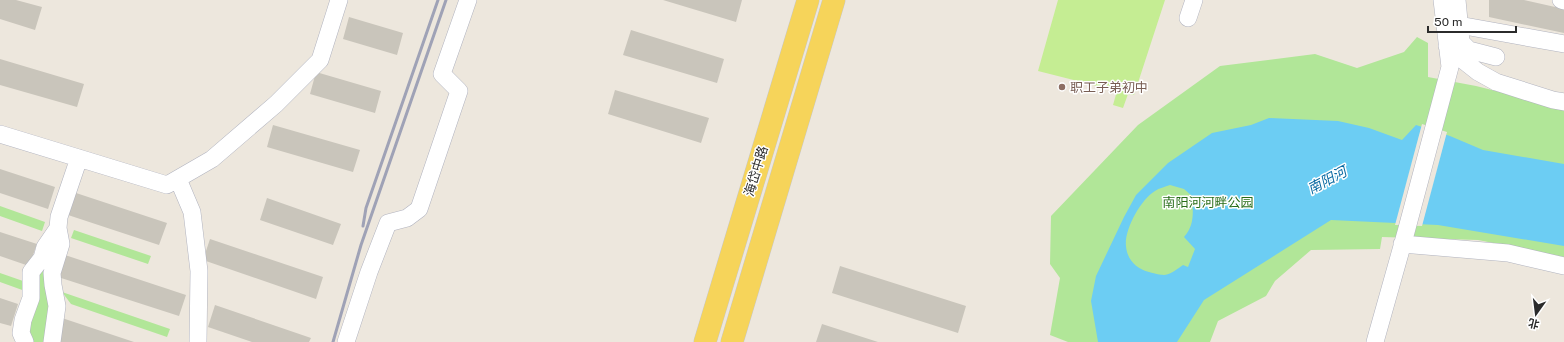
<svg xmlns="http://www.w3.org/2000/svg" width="1564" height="342" font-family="'Public Sans','Noto Sans SC',sans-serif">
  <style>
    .green { fill: #b1e698 }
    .pitch { fill: #c5ed93 }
    .water { fill: #6ccdf3; fill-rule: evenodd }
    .pier { fill: #ede7dd }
    .building { fill: #c9c5bb }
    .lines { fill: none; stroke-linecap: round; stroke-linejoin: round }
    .minor-casing { stroke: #b1b3bf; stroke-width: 18 }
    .major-casing { stroke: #c8c8c8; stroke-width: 23 }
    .minor { stroke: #fff; stroke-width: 17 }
    .major { stroke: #f6d45a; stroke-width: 22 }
    .rail { stroke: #9fa2b6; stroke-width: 3 }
    .education-dot { fill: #8d6e63; stroke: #fff; stroke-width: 1.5 }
    .labels { text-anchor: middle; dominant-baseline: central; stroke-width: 3; stroke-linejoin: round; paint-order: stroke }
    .education-label { font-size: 13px; fill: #785e54; stroke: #fff; text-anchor: start }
    .street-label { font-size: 13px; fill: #2b2b2b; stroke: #fff }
    .park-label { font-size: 13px; fill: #286c18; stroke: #fff }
    .water-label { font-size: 14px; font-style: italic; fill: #096aa2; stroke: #fff }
  </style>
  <rect width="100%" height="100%" fill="#ede7dd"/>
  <!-- green -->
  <path class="green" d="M1417,37L1428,43V77L1476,86L1564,108V257L1478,240L1382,237L1380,249L1311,250L1275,281L1266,296L1218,321L1210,342H1068L1050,335L1060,278L1050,264L1051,216L1138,125L1220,66L1315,54L1357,68L1404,52Z
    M0,206L45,222L42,231L0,216Z
    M74,230L151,256L148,264L71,238Z
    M45,247L52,342H25Z
    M0,273L23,281L25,291L0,282Z
    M62,292L170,329L167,337L71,304Z"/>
  <!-- pitch -->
  <path class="pitch" d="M1058,0H1165L1134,95L1128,94L1123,108L1113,105L1117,91L1038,71Z"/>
  <!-- water -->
  <path class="water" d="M1269,118L1338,121L1369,128L1402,140L1416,125L1450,136L1483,150L1564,164V246L1438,225L1331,220L1204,300L1177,342H1098L1091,301L1096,276L1124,217L1136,195L1168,163L1212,133L1251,125ZM1170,185L1184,189L1192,196C1193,211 1195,225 1184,237L1195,249L1188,267L1183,265C1167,276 1168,277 1149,272C1137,269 1127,260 1126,246C1124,230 1141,199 1155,191C1159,188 1165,187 1170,185Z"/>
  <!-- pier -->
  <path class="pier" d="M1422,124L1447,132L1422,226L1395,225Z"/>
  <!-- building -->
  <path class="building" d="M0,0H16L42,7L35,30L0,19Z
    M663,0H742L736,22Z
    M1489,0H1524L1564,9V33L1489,17Z
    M349,17L403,33L397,55L343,39Z
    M631,30L724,59L717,83L623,55Z
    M0,59L84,84L77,107L0,85Z
    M316,72L381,91L375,113L310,94Z
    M615,90L709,118L701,143L608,114Z
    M273,125L360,150L353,172L267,147Z
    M0,169L55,187L48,209L0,193Z
    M73,192L167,223L159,245L65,214Z
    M267,198L341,224L333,245L260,220Z
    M0,232L37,244L29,266L0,256Z
    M210,239L323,277L316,299L203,260Z
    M65,255L186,295L179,316L58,277Z
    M840,266L966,306L958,333L832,293Z
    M0,298L18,304L11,326L0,323Z
    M215,305L311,338L309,342H252L208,327Z
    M62,318L134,342H61L55,340Z
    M822,324L878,342H816Z"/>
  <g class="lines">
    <defs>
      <path id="minor" d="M1457,0L1461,42L1469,50L1496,57
        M1561,0L1564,1
        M1188,18L1194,0
        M1459,25L1564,44
        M1447,46L1459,57L1478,72L1496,82L1553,100L1564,102
        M0,134L167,185L212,159L276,104L320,60L339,0
        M178,179L192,212L199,271L198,342
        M1402,244L1508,253L1564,266
        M25,342L21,333L23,320L31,298V272L42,258L45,247L58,228L59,217L79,158
        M52,342L57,306L53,285L52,273L61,244L58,228
        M346,342L369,272L388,223L407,218L419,209L459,91L442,74L468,0
        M1375,342L1406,232L1450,67L1442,0"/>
      <path id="major" d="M705,342L808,0
        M732,342L834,0"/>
    </defs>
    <!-- minor casing -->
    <use href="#minor" class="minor-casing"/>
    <!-- major casing -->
    <use href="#major" class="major-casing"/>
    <!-- minor -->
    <use href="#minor" class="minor"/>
    <!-- major -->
    <use href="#major" class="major"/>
    <!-- rail -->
    <path class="rail" d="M363,226L366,208L438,0
      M333,342L361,245L446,0"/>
  </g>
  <!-- markers -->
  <circle class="education-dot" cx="1062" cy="87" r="4"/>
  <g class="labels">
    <!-- education labels -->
    <g class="education-label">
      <text x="1070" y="87">职工子弟初中</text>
    </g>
    <!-- street labels -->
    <g class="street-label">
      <text transform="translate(756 171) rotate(-73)">海岱中路</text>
    </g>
    <!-- park labels -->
    <g class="park-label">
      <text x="1208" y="202">南阳河河畔公园</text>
    </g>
    <!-- water labels -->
    <g class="water-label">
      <text transform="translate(1327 180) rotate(-28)">南阳河</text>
    </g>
  </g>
  <!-- north arrow -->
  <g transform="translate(1536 314) rotate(194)" stroke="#ffffff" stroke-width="3" paint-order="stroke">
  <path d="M0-3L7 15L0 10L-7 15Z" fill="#2b2b2b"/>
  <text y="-6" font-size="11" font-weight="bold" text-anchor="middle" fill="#2b2b2b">北</text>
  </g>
  <!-- scale -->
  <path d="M1428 26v6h88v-6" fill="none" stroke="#2b2b2b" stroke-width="2"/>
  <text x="1434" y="26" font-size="12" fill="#2b2b2b" stroke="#ffffff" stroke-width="3" paint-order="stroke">50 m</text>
</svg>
